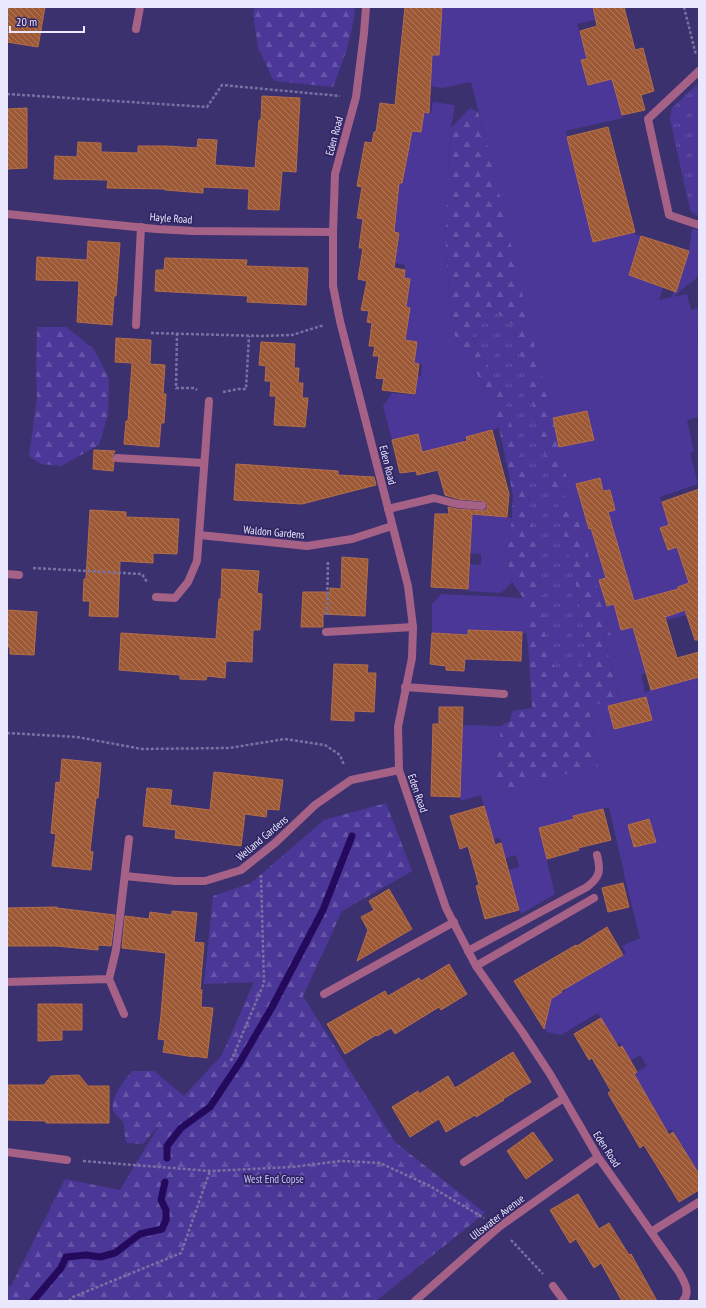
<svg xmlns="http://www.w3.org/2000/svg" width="706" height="1308" font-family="'PT Sans Narrow',sans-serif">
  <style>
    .grass { fill: url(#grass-tufts) }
    .forest { fill: url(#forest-firs); fill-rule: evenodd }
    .garden { fill: #4b3798 }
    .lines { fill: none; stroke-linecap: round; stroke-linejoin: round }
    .stream { stroke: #24095d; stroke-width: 7 }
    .building { fill: url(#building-back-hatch); stroke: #b46d49 }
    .path { stroke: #7871a1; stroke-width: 2.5; stroke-dasharray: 3 2; stroke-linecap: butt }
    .lane { stroke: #a66186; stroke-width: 8 }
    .street { stroke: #a66186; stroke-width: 8 }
    .labels { text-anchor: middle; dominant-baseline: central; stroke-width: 3.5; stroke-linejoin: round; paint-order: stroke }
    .street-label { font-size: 11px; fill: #e9e8ff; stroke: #312663 }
    .park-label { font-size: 11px; fill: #c6c2fa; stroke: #312663 }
  </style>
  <defs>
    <pattern id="grass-tufts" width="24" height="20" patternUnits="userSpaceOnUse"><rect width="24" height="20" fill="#4b3798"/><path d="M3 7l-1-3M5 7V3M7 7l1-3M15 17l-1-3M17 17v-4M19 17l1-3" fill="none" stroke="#6554a7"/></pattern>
    <pattern id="forest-firs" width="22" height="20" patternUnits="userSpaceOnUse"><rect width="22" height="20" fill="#4b3798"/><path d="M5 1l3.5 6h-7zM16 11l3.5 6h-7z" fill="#6554a7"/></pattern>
    <pattern id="building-back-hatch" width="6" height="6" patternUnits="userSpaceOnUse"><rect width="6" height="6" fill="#9d5935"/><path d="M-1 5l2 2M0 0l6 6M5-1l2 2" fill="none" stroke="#af795d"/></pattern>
  </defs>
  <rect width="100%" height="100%" fill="#3b316f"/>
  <!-- grass -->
  <path class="grass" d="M697,84L699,94V216L694,214L690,210L670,119L672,108Z
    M489,307L513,325L579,598L588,654L580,672H560L548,658L539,572L527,481L501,387L480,355L472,336L479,320Z"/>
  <!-- forest -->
  <path class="forest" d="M256,7H355C353,35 343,61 333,87L274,81L258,48L253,12Z
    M470,108L478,112L489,149L568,483L562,485L571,523L579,521L611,635L604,637L619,698L589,707L598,766L577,773L492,792L501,726L510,721L512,711L532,708L529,657L523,598L512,582L506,556L512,518L513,496L507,465L499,428L487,392L454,335L450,304L445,240L448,175L451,128ZM489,307L513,325L579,598L588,654L580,672H560L548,658L539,572L527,481L501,387L480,355L472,337L479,320Z
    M37,327H66L94,349L109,379L108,414L99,445L61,466L41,464L29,456L37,398L36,369Z
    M386,803L412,871L342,911L303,996L395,1142L485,1213L376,1301H7V1286H11L65,1179L120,1190L160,1124L143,1144L127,1143C123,1137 126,1129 123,1122C120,1118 115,1116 113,1110C110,1098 125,1080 132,1071H154L184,1096L222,1055L254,982L204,984L213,896L251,883L324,820Z"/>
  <!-- garden -->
  <path class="garden" d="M442,7H593L596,20L577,24L588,59L581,60L588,85L617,78L615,88L623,118L566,131L593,242L634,232L636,235L641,236L629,275L640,279L655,274L652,284L663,288L659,300L672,297L689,251L692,229L699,230V276L673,297L687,294L691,310L699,308V334L697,335L699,343V417L687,420L694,452L690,453L698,484L660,497L665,513L679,522L660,528L667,549L677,547L689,583L678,587L687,615L666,620L646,673L641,675L645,692L699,677V1174L672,1129L667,1132L634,1074L647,1066L640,1055L630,1061L620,1043L616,1044L598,1013L561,1035L547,1032L536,1017L542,1018L547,1015L549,1009L545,1002L565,991L567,987L623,955L626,952L622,946L640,938L628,891L609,807L574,816L571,820L539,828L555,894L521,914L508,870L519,867L516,855L505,858L500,838L493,839L481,795L460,801L462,725L501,726L493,792L598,766L589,707L619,697L604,637L611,635L579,521L571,524L562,485L568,483L530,327L496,179L471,82L443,88L421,85V73L431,74L432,55H439Z
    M433,102L455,105L451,128L448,175L445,240L450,304L454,335L487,392L499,428L466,437L463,442L422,452L417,434L392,440L383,406L392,393L415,395L417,376H421L422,364L407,362L415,356L417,342L405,340L410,308L406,307L410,280L404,278L405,265L395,263L400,232L394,231L397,202L396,201L399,183H402L404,168H405L410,130L421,132L424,112L431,113Z
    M472,513L512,518L506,556L512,582L501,593L468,591L470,564L481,565V554L470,553Z
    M441,594L523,598L527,633L468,630V635L432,633V604Z"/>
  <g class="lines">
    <!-- stream -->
    <path class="stream" d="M167,1158V1146L181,1128L210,1107L240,1062L271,1009L323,910L352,836
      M33,1301L61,1268L66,1257L86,1255L100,1257L115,1253L140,1234L162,1229L166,1220V1210L161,1200L165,1182"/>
  </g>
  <!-- building -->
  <path class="building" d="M7,7H45L38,47L7,42Z
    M405,7H442L439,55H432L429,113L424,112L421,132L412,131L402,183H399L394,232L399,233L394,268L405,270L404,278L410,279L406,307L410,308L405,340L417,342L414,363L419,364L415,394L382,390L384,379L376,378L379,356H373L375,346H369L372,323L367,322L369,311L361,310L367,281L358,279L363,248H359L363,219L357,218L362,187L357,186L365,142L372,143L374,132H376L380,103L395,105Z
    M593,7H624L635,50L643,48L654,91L641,95L645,110L622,115L612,79L588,85L581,60L587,59L580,31L597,26Z
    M262,96L300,98L296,172L282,171L279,210L248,209L249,189L203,187V193L165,190V189L107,188L108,180L54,179L55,156L77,157L78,142L101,143V152L138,153V146H167L197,148L198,139L217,140L215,165L255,168L259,120H261Z
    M27,108V168L7,169V109Z
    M608,127L635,232L593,242L567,137Z
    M641,236L689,251L676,292L629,275Z
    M88,241L120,243L116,296H114L112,325L77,322L79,281L36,280L37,257L87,260Z
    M165,258L247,260L246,266L308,268L306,305L247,302L248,296L155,291L156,270H164Z
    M116,338L151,340L150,364L165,365L163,394H166L164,423H161L159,447L124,444L126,421H128L132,363L115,362Z
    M261,342L295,344L294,368H299L298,383H303L302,398H308L305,427L274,425L276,396H270L271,381H265L266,366L259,365Z
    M587,411L594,440L559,447L553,418Z
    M492,430L509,494L507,517L472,514L468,589L431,587L435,514H449L448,507L456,509L484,511L487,509V504L482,501L458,499L445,495L438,470L417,475L416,471L400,473L392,440L418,434L422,452L467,441L466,437Z
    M94,450L115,451L112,457L114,462L113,471L93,469Z
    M236,464L338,471V475L374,477L376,485L302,504L234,500Z
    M600,478L603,491L610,490L615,510L608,512L634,601L678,589V587L689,583L677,547L668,550L660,528L669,525L662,502L699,489V640H695L685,610L665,617L677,658L699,652V677L651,690L633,627L621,630L614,604L607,606L599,580L606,578L591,528L589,529L576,484Z
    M90,510L126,512V517L179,519L177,554L153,553V563L120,561L118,617L89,616L90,601H83L84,579H86Z
    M342,557L368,559L365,616L323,614V627H301L303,592H330V588L341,589Z
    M222,569L259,571L257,593L262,594L260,630H253L252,662L226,661L225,678L207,676L206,680L180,679V675L119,670L121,633L216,639L219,599H221Z
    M7,610L37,612L34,655L10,654V647H7Z
    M468,630L522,632L521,661L465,659L464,671L446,670V666L430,664L432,633L468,635Z
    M334,664L368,665L367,673H376L374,712L354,711V721L331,720Z
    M646,697L652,720L614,729L608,706Z
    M439,707H463L460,797L431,796L433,724H439Z
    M62,759L101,763L98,798H96L90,851L93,852L91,870L52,866L56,834L51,833L56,782L60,783Z
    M214,772L283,780L279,810L267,809L266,817L245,814L241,846L175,838L176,830L143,826L147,788L172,790L170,805L210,810Z
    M484,806L495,845L501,843L519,910L485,919L476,886L479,885L468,846L460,849L450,816Z
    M603,809L611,840L578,848L579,850L547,859L539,828L574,819L573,816Z
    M649,819L656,842L634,847L628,825Z
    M623,883L629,907L608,912L602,888Z
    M389,889L412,929L357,961L368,930L361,917L374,910L369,901Z
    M57,907V908L115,915L111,946L98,945V950L56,946H7V908Z
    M172,911L197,913L194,942L204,943L200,990H202L201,1007L213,1008L207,1058L194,1056V1057L163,1052L165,1040L158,1039L161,1015L166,953L122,948L125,916L149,919L150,912L172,915Z
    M607,927L623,955L561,991L562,992L551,999L544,1029L514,981L576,945L577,946Z
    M449,964L467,994L441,1010L439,1007L395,1034L391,1028L377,1036L376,1035L345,1054L327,1024L385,991L388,996L419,978L421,981Z
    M38,1004H82V1030H62V1040L38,1041Z
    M601,1018L619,1048L622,1046L637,1072L634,1074L669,1135L673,1132L699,1174V1190L679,1202L644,1145L640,1148L608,1093L611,1091L592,1058L589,1060L574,1034Z
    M513,1052L531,1082L503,1099L504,1100L476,1117L475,1115L446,1132L439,1119L410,1137L392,1107L418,1091L419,1094L448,1076L455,1088Z
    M79,1075L88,1086H109V1123H46V1121L7,1120V1085H44L51,1076Z
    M533,1132L553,1160L526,1179L507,1151Z
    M578,1194L599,1229L609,1223L629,1255L631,1254L657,1301H622L601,1263L594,1268L576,1239L570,1243L550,1210Z"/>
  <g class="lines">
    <!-- path -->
    <path class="path" d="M684,7L696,55
      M7,94L207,107L222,85L340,96
      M151,333L262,336L292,335L324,325
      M177,333L176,388H194L197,390
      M223,392L238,389H246L249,336
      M33,568L142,574L147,582
      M327,615L328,560
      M7,733L77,737L142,749L229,748L285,739L325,745L340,755L344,765
      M231,1061L264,983L261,875
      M83,1161L210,1171L292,1167L341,1161L380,1163L428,1185L484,1218
      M511,1240L543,1274
      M69,1301L73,1297L181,1253L210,1171"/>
    <!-- lane -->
    <path class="lane" d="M699,71L648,119L669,215L699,225
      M136,325L141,227
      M117,458L204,463
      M388,509L434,498L457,504L482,506
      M7,574L19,575
      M326,632L413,627
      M405,687L504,694
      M468,951L587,887C600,877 601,871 597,855
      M635,1209L679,1272C684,1281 691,1292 683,1301
      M651,1232L699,1202"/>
    <!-- street -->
    <path class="street" d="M366,7L364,33L356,97L335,174L333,232V286L340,321L408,586L413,627L412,658L398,727L399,770L446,908L476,966L523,1033L550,1074L598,1157L635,1209
      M136,29L140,7
      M7,214L156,229L193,231L333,232
      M209,401L199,535L307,546L352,539L392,526
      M156,597L175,598L188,582L197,561L199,535
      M125,876L175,881H205L241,870L275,843L315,805L351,780L399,770
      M476,966L594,898
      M109,979L124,1014
      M7,982L109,979L116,950L129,839
      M324,994L454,922
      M7,1152L67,1160
      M464,1162L564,1098
      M553,1286L564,1301
      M415,1301L499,1227L598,1157"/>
  </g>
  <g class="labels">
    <!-- street labels -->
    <g class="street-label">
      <text transform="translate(334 136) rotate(-75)">Eden Road</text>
      <text transform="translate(171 218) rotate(4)">Hayle Road</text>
      <text transform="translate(388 465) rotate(76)">Eden Road</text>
      <text transform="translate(274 532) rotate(5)">Waldon Gardens</text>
      <text transform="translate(418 793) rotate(71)">Eden Road</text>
      <text transform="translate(262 838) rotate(-40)">Welland Gardens</text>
      <text transform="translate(607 1149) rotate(57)">Eden Road</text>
      <text transform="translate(497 1217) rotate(-38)">Ullswater Avenue</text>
    </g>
    <!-- park labels -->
    <g class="park-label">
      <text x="274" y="1179">West End Copse</text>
    </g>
  </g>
  <!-- border -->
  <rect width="706" height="1308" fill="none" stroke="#e9e8ff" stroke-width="16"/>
  <!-- scale -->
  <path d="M10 26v6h74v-6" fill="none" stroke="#e9e8ff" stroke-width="2"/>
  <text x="16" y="26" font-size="12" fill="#e9e8ff" stroke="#312663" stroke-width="3" paint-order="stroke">20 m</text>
</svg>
